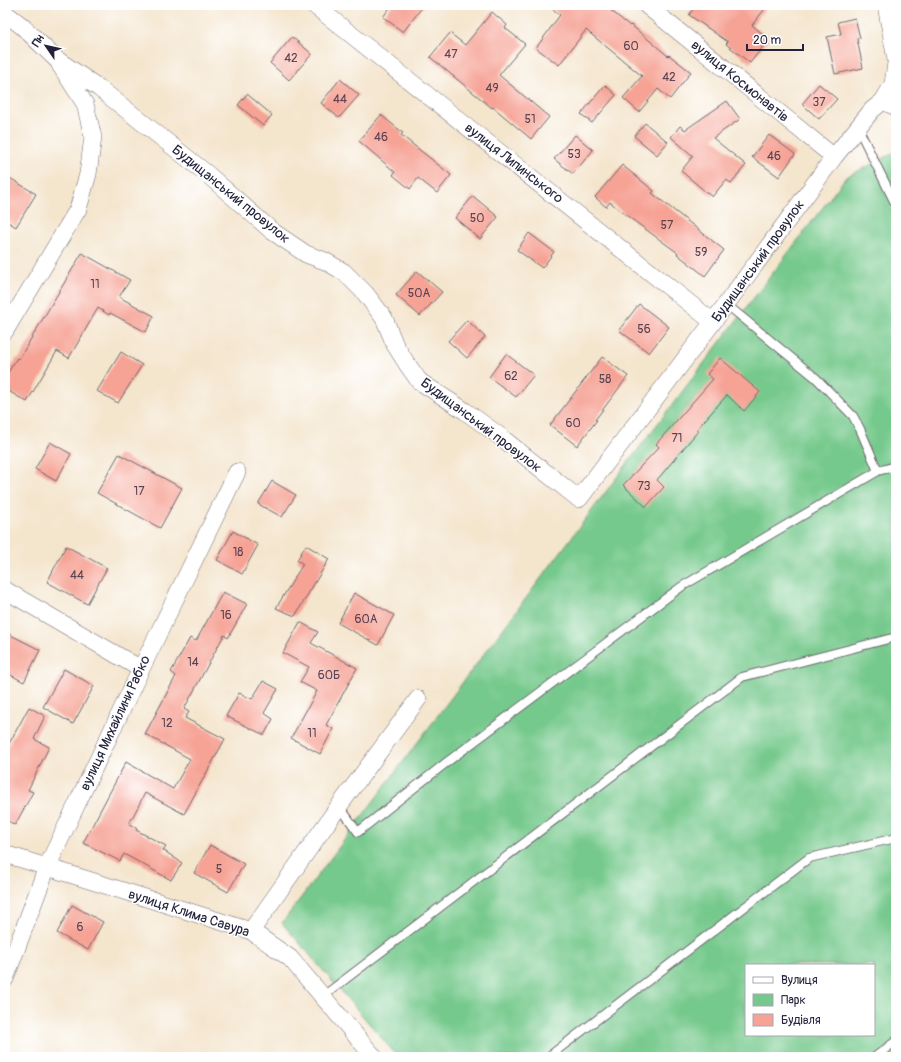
<svg xmlns="http://www.w3.org/2000/svg" width="901" height="1062" font-family="Pangolin,sans-serif">
  <style>
    .green { fill: #76c98c; stroke: #4c7664; fill-rule: evenodd }
    .building { fill: #f6a294 }
    .lines { fill: none; stroke-linecap: round; stroke-linejoin: round }
    .lane-casing { stroke: #6c666e; stroke-width: 10 }
    .street-casing { stroke: #6c666e; stroke-width: 18 }
    .lane { stroke: #fff; stroke-width: 8 }
    .street { stroke: #fff; stroke-width: 17 }
    .labels { text-anchor: middle; dominant-baseline: central; stroke-width: 3; stroke-linejoin: round; paint-order: stroke }
    .number-label { font-size: 12px; fill: #574251 }
    .street-label { font-size: 14px; fill: #22223b; stroke: #fff }
  </style>
  <rect width="100%" height="100%" fill="#fff"/>
  <filter id="ink" filterUnits="userSpaceOnUse"><feTurbulence type="fractalNoise" baseFrequency=".025" numOctaves="2"/><feDisplacementMap in="SourceGraphic" scale="8" xChannelSelector="R" yChannelSelector="G"/><feConvolveMatrix kernelMatrix="1 2 1 2 8 2 1 2 1" color-interpolation-filters="sRGB"/></filter>
  <filter id="wash" filterUnits="userSpaceOnUse"><feTurbulence type="fractalNoise" baseFrequency=".012" numOctaves="4" result="noise"/><feDisplacementMap in="SourceGraphic" scale="16" xChannelSelector="R" yChannelSelector="G"/><feGaussianBlur stdDeviation="0.9" result="paint"/><feColorMatrix in="noise" values="0 0 0 0 0 0 0 0 0 0 0 0 0 0 0 0 0 1.4 0 .05"/><feComposite in="paint" operator="in"/></filter>
  <g filter="url(#wash)">
    <rect width="100%" height="100%" fill="#f4e5cd"/>
    <!-- green -->
    <path class="green" d="M896,152V1057H398L282,923L611,485L846,177ZM746,965H874V1035H746Z"/>
    <g id="blocks">
      <!-- building -->
      <path class="building" d="M392,5H424L403,32L383,17Z
        M548,5H604L630,26L631,25L668,56L669,55L691,72L670,99L658,89L639,112L623,98L642,76L586,30L559,65L536,48L560,15Z
        M696,5H768L752,25L769,39L750,63L726,44L728,42L689,15Z
        M492,12L507,25L505,28L525,44L499,75L549,117L531,139L493,107L492,108L430,57L450,33L465,45Z
        M855,18L860,38L857,39L863,68L835,74L827,37L841,34L838,22Z
        M292,37L312,54L289,80L270,63Z
        M340,79L359,95L339,118L321,103Z
        M819,84L837,99L819,119L802,104Z
        M605,85L616,95L592,123L581,114Z
        M247,94L272,115L263,126L238,105Z
        M727,101L740,119L713,138L746,165L731,183L726,180L712,197L681,171L693,156L671,137L680,126L685,130Z
        M381,115L403,133L401,135L451,175L437,193L418,178L410,189L393,175L395,172L359,141Z
        M645,123L668,142L657,155L634,136Z
        M575,135L593,150L573,174L554,159Z
        M769,135L795,154L779,177L752,157Z
        M622,165L654,191L652,193L724,250L705,276L677,254L678,253L626,215L610,202L606,207L595,197Z
        M5,175L36,194L16,227L5,220Z
        M473,196L498,217L480,239L455,218Z
        M529,233L554,252L542,268L517,250Z
        M82,253L130,280L119,297L154,316L146,332L110,313L109,315L98,308L69,358L57,351L27,402L5,389V377L17,358L19,359Z
        M417,271L442,292L420,316L396,295Z
        M639,304L669,327L649,353L619,330Z
        M467,320L485,337L467,358L448,341Z
        M121,352L142,365L118,403L97,391Z
        M506,354L534,375L516,397L489,377Z
        M602,357L628,376L595,420H597L577,446L550,425Z
        M720,358L760,392L744,411L727,395L696,430L698,431L657,480L664,487L646,507L623,485L659,447L656,444L713,379L707,374Z
        M50,442L71,454L56,481L35,469Z
        M119,454L182,488L160,528L97,493Z
        M272,481L296,495L282,517L258,504Z
        M233,531L258,545L242,574L217,560Z
        M306,545L329,559L295,616L276,608L303,564L297,560Z
        M66,546L107,568L87,604L47,582Z
        M223,592L247,604L228,638L224,635L184,709L189,712L185,718L225,739L184,814L145,793L129,824L137,828L136,830L166,846L163,850L182,863L171,880L124,854L120,861L83,843L126,762L173,789L190,759L145,734L176,676L171,672L190,638L196,641Z
        M354,593L394,615L378,645L338,623Z
        M300,622L318,632L311,643L357,668L326,725L333,729L320,754L291,738L317,691L300,682L309,667L283,653Z
        M5,632L40,650L24,682L5,672Z
        M64,669L94,686L73,724L43,707Z
        M263,681L278,689L264,713L273,719L264,735L226,716L239,693L252,699Z
        M29,707L45,716L34,739L49,747L28,790L33,792L15,825L5,819V751Z
        M210,845L244,864L228,892L194,873Z
        M72,905L103,922L88,950L57,933Z"/>
    </g>
  </g>
  <g filter="url(#ink)">
    <use href="#blocks" fill-opacity="0" stroke="#6c666e" stroke-width="1"/>
    <g class="lines">
      <defs>
        <path id="lane" d="M858,128L896,205
          M726,304L816,378L853,416L860,429L878,471
          M339,806L358,832L447,762L681,587L878,471L896,466
          M322,997L742,677L896,637
          M548,1057L809,858L896,838
          M875,1057L896,1041"/>
        <path id="street" d="M314,5L713,322
          M646,5L834,157
          M886,5L896,60
          M5,13L22,26L56,59L99,88L206,173L272,231L306,254L325,261L344,272L365,293L384,318L395,345L407,364L419,381L465,411L497,434L579,499L713,322L834,157L872,110L883,101L896,107
          M883,101L893,84L896,63
          M5,331L78,209L88,174L93,137L85,104L60,65
          M5,590L141,669
          M5,854L47,867L251,931L290,958L374,1057
          M251,931L339,806L418,699
          M5,979L47,867L141,669L237,472"/>
      </defs>
      <!-- lane casing -->
      <use href="#lane" class="lane-casing"/>
      <!-- street casing -->
      <use href="#street" class="street-casing"/>
      <!-- lane -->
      <use href="#lane" class="lane"/>
      <!-- street -->
      <use href="#street" class="street"/>
    </g>
  </g>
  <g class="labels">
    <!-- number labels -->
    <g class="number-label">
      <text x="631" y="46">60</text>
      <text x="451" y="54">47</text>
      <text x="291" y="58">42</text>
      <text x="669" y="77">42</text>
      <text x="492" y="88">49</text>
      <text x="340" y="99">44</text>
      <text x="819" y="102">37</text>
      <text x="530" y="119">51</text>
      <text x="381" y="137">46</text>
      <text x="574" y="154">53</text>
      <text x="774" y="156">46</text>
      <text x="477" y="218">50</text>
      <text x="667" y="225">57</text>
      <text x="701" y="252">59</text>
      <text x="95" y="284">11</text>
      <text x="419" y="293">50А</text>
      <text x="644" y="329">56</text>
      <text x="511" y="376">62</text>
      <text x="605" y="379">58</text>
      <text x="573" y="423">60</text>
      <text x="677" y="438">71</text>
      <text x="644" y="486">73</text>
      <text x="139" y="491">17</text>
      <text x="238" y="552">18</text>
      <text x="77" y="575">44</text>
      <text x="226" y="615">16</text>
      <text x="366" y="619">60А</text>
      <text x="193" y="662">14</text>
      <text x="329" y="675">60Б</text>
      <text x="167" y="723">12</text>
      <text x="312" y="733">11</text>
      <text x="219" y="869">5</text>
      <text x="80" y="927">6</text>
    </g>
    <!-- street labels -->
    <g class="street-label">
      <text transform="translate(740 81) rotate(39)">вулиця Космонавтів</text>
      <text transform="translate(514 163) rotate(38)">вулиця Липинського</text>
      <text transform="translate(231 194) rotate(39)">Будищанський провулок</text>
      <text transform="translate(758 261) rotate(-54)">Будищанський провулок</text>
      <text transform="translate(481 425) rotate(37)">Будищанський провулок</text>
      <text transform="translate(115 723) rotate(-65)">вулиця Михайлини Рабко</text>
      <text transform="translate(189 913) rotate(18)">вулиця Клима Савура</text>
    </g>
  </g>
  <!-- margin -->
  <rect width="901" height="1062" fill="none" stroke="#fff" stroke-width="20"/>
  <!-- legend -->
  <rect x="745" y="964" width="130" height="72" fill="#ffffff" stroke="#a7a7b1"/>
  <rect x="753" y="977" width="20" height="6" fill="#ffffff" stroke="#a7a7b1"/>
  <text x="781" y="984" font-size="12" fill="#22223b">Вулиця</text>
  <rect x="753" y="994" width="20" height="12" fill="#76c98c" stroke="#a7a7b1"/>
  <text x="781" y="1004" font-size="12" fill="#22223b">Парк</text>
  <rect x="753" y="1014" width="20" height="12" fill="#f6a294" stroke="#a7a7b1"/>
  <text x="781" y="1024" font-size="12" fill="#22223b">Будівля</text>
  <!-- north arrow -->
  <g transform="translate(46 46) rotate(304)" stroke="#ffffff" stroke-width="3" paint-order="stroke">
  <path d="M0-3L7 15L0 10L-7 15Z" fill="#22223b"/>
  <text y="-6" font-size="11" font-weight="bold" text-anchor="middle" fill="#22223b">Пн</text>
  </g>
  <!-- scale -->
  <path d="M747 44v6h56v-6" fill="none" stroke="#22223b" stroke-width="2"/>
  <text x="753" y="44" font-size="12" fill="#22223b" stroke="#ffffff" stroke-width="3" paint-order="stroke">20 m</text>
</svg>
